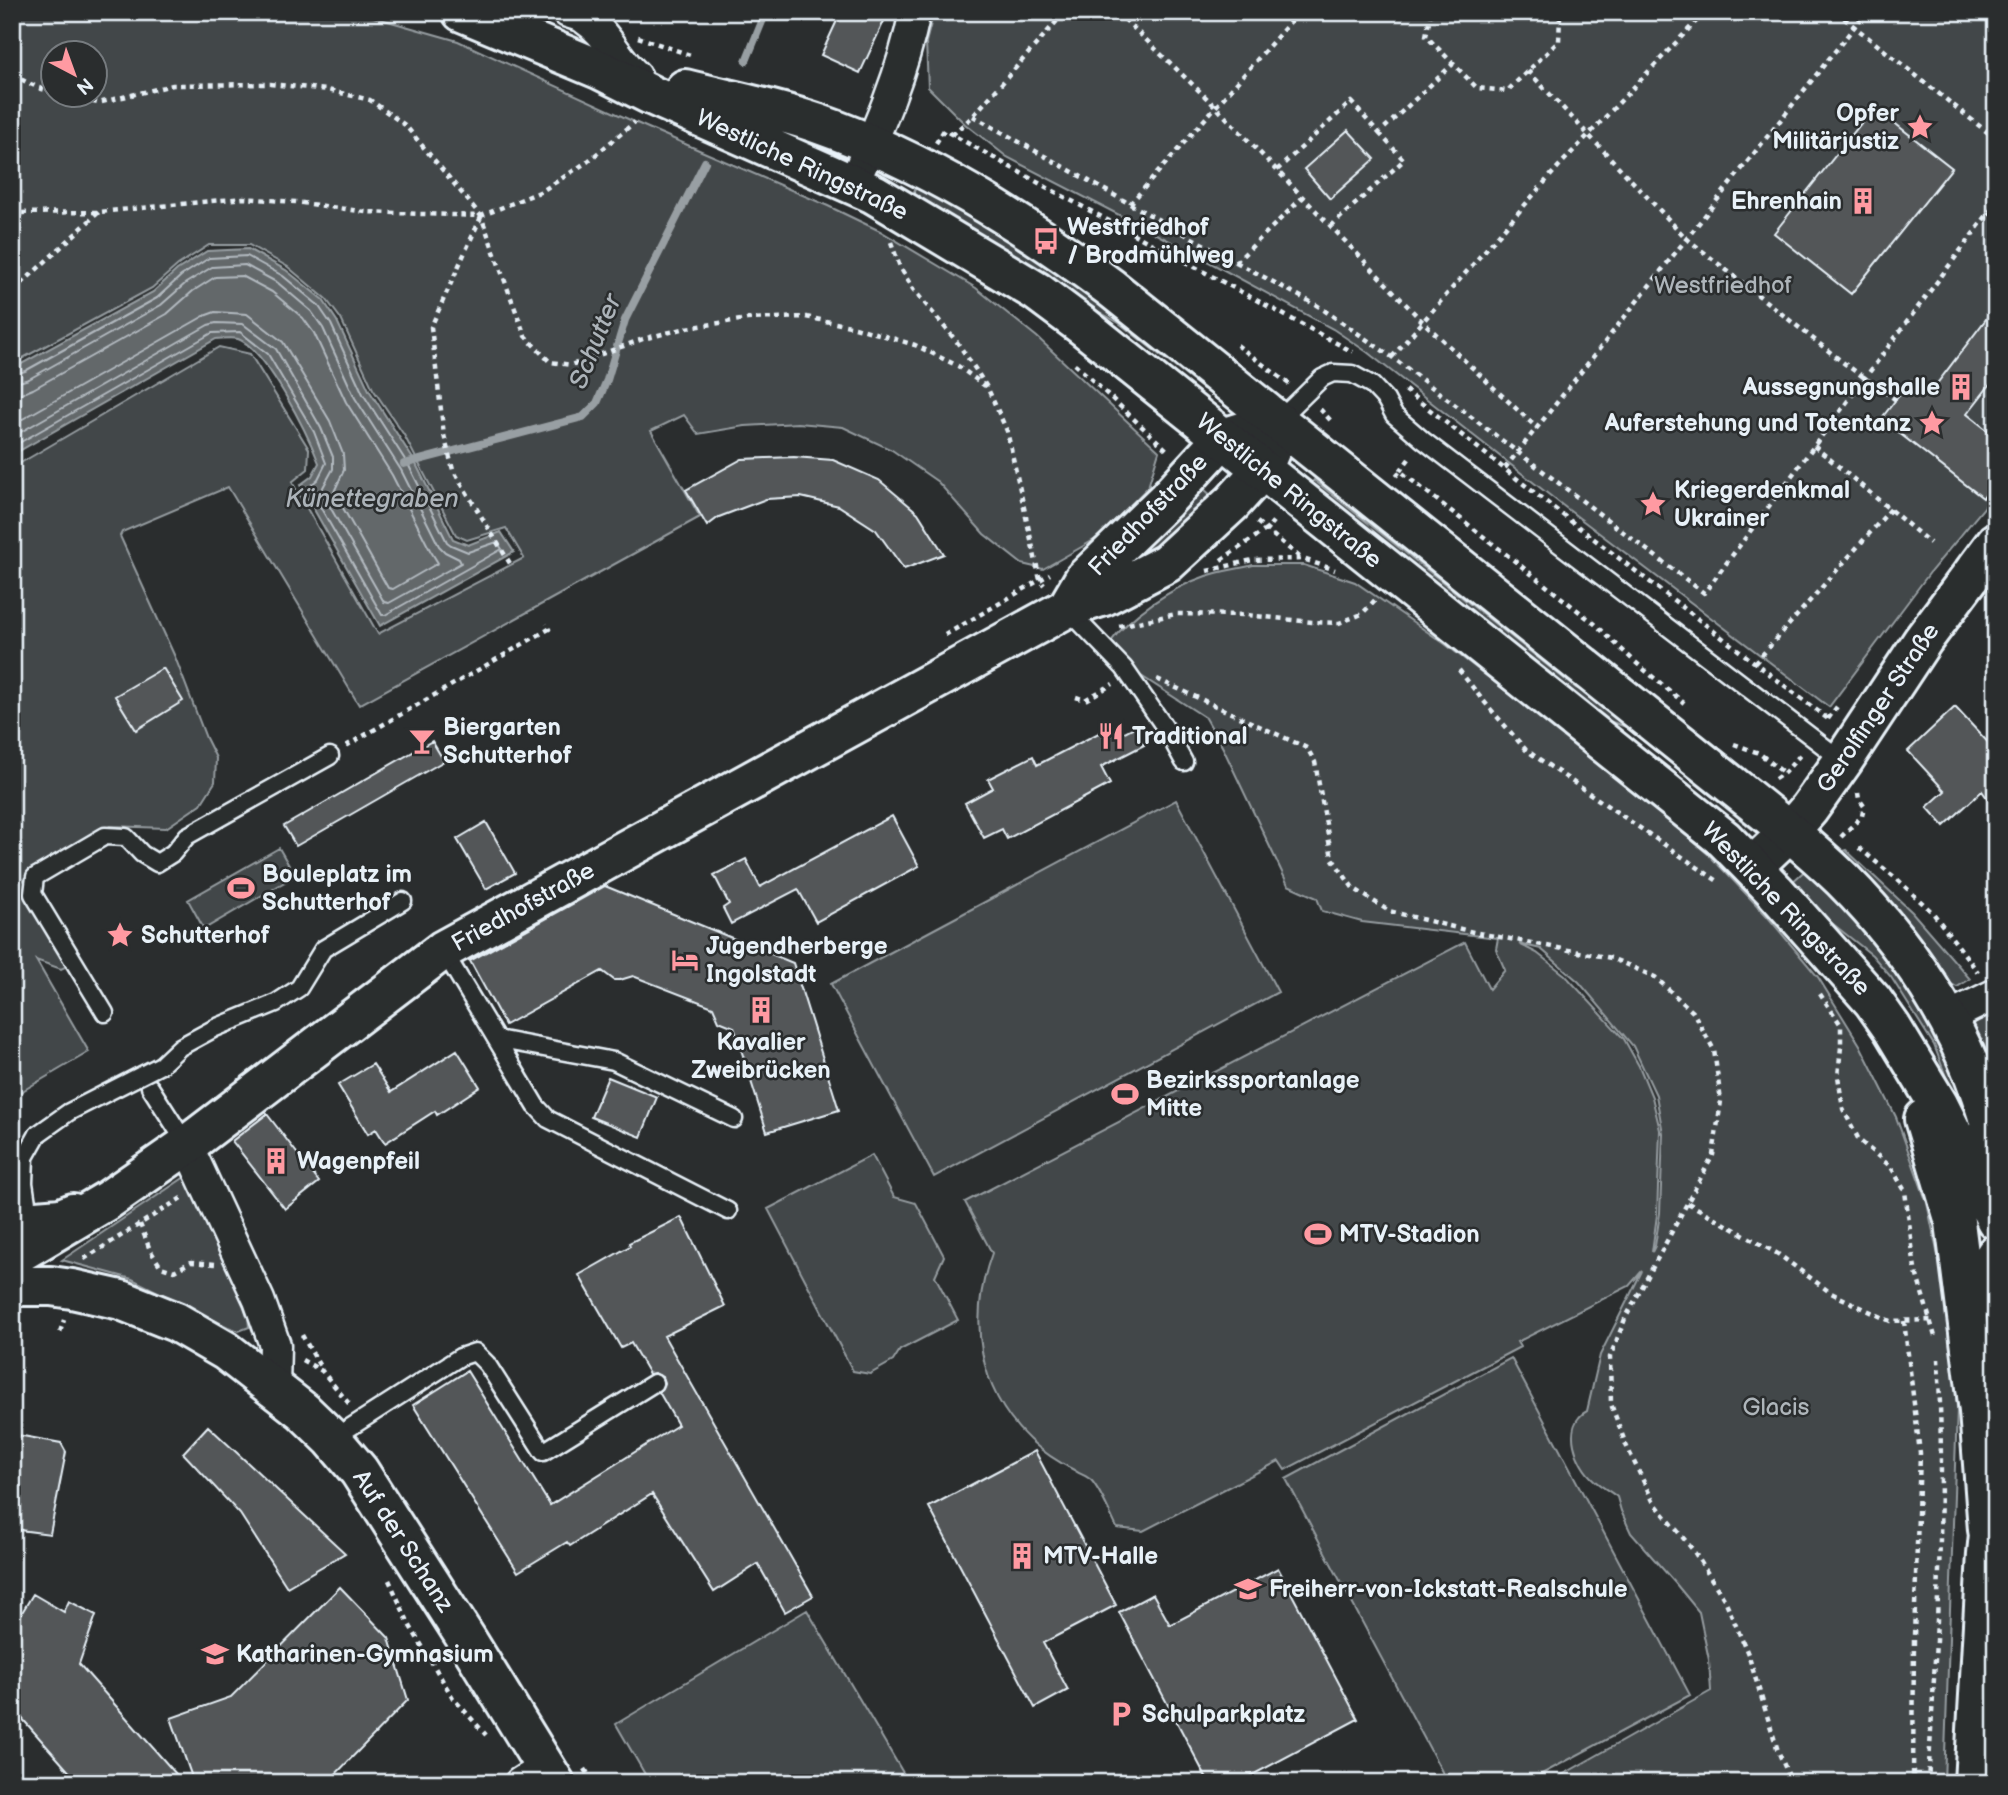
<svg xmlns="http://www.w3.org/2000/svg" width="2008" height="1795" font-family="'Balsamiq Sans',sans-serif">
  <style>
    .green { fill: #424648; stroke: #959ca0; stroke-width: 2; fill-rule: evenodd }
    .water { fill: #63686b; stroke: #989fa3; stroke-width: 2 }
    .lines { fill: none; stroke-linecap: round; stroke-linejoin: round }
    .shore { stroke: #b3bac0; stroke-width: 2 }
    .stream { stroke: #989fa3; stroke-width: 8 }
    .building { fill: #535759; stroke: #e8f1f8; stroke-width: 2 }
    .service-casing { stroke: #e8f1f8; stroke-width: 21 }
    .minor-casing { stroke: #e8f1f8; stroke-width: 35 }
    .tertiary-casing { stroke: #e8f1f8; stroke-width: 44 }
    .secondary-casing { stroke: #e8f1f8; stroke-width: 44 }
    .path { stroke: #e8f1f8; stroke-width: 4.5; stroke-dasharray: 5 5; stroke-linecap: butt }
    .service { stroke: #2a2d2e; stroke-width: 16 }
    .minor { stroke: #2a2d2e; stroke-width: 30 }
    .tertiary { stroke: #2a2d2e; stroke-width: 38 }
    .secondary { stroke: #2a2d2e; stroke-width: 38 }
    .service-bridge-casing { stroke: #e8f1f8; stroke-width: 21; stroke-linecap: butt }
    .service-bridge { stroke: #2a2d2e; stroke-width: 16 }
    .labels { text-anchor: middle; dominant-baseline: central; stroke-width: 5; stroke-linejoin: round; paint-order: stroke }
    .poi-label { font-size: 24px; font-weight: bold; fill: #e8f1f8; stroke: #2a2d2e; text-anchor: start }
    .street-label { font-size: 24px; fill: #e8f1f8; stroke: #2a2d2e }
    .park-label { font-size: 24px; fill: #aeb5ba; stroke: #2a2d2e }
    .water-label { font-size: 26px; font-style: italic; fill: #acb3b9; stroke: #2a2d2e }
  </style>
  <rect width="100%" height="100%" fill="#2a2d2e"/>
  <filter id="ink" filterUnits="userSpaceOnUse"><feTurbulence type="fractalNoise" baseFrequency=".0143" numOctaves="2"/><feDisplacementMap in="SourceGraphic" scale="14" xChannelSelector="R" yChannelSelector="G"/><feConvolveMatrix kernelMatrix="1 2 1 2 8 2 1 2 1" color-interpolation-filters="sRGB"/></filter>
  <g filter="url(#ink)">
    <!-- green -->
    <path class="green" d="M12,12H356L458,41L639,124L828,206L880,231L976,288L1037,337L1159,451L1148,487L1099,537L1043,569L1022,564L984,534L938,482L892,450L843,427L798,423L745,426L698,434L684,415L651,431L700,517L359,705L228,487L122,532L120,536L175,657L206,738L216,758L215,782L201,804L166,828L110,826L23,879L75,962L61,969L36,960L89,1052L12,1097V468L219,347L250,354L309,449L308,469L292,482L378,634L524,558L506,528L467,540L456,535L404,435L373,389L341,319L326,299L288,267L249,245H209L178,265L152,288L12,364ZM52,52H94V94H52Z
      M934,12H1996V493L1931,571L1829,707L1566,508L1367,352L1333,329L1185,249L1007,157L965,124L928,87L926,42Z
      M918,183L1072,277L1207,384L1203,389L1119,323L1062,291L911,198Z
      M1314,480L1576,688L1601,696L1755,825L1752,829L1626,727L1595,716L1309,487Z
      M1196,482L1213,497L1142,560L1089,581Z
      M1253,565H1304L1355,582L1445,644L1625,783L1709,855L1767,916L1818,977L1860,1045L1896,1117L1927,1203L1948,1304L1957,1408L1944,1783H1548L1711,1691L1709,1660L1699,1612L1676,1584L1631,1533L1621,1511L1617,1497C1610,1491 1601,1487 1594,1480C1576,1465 1561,1425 1587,1411L1600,1355L1642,1271L1629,1286L1517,1342L1520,1347L1285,1470L1279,1461L1143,1531L1117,1528C1110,1514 1102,1493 1092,1481C1088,1476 1079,1474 1074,1470C1058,1462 1043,1452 1030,1440C977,1390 968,1318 992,1253L965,1202L1465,942L1489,989L1505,970L1496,949L1498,938L1362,922L1322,911L1317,898L1288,885L1223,748L1206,718L1135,672L1109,644C1130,615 1171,588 1206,576C1221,571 1238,569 1253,565ZM1519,944L1541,949L1579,982L1633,1046L1656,1095L1663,1133L1660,1213L1655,1246L1652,1252L1657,1215L1660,1130L1652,1097L1639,1066L1624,1039L1565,975L1537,953Z
      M1176,800L1278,992L934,1177L831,984Z
      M279,848L295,876L204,929L188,900Z
      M1846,850L1912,912L1970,979L1957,987L1948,982L1842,854L1843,851Z
      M1809,867L1880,947L1924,1007L1966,1095L1969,1122L1965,1119L1954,1098L1934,1045L1891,977L1872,955L1823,916L1791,883Z
      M1993,1009L1996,1014V1075L1971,1026Z
      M872,1155L894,1197L916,1203L944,1256L935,1276L958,1320L900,1350L893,1361L870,1374L853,1371L768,1209Z
      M185,1177L242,1291L248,1317L249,1327L239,1331L228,1327L132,1279L62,1260Z
      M1511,1358L1690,1695L1525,1783H1448L1286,1479Z
      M807,1610L909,1783H650L616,1724Z"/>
    <!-- water -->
    <path class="water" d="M248,249L286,270L323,300L337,321L369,390L415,462L453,539L468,545L501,532L514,552L380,626L300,485L312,476L319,463C308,435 266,349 238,339C232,337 222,339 216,339L12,455V369L153,292L177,270L207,251Z"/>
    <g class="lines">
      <!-- shore -->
      <path class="shore" d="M12,375L25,371L157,298L181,276L209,258L247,256L283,276L318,305L331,324L363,394L409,466L447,542L451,545L468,552L497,542L502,549L385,615H382L310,489V486L318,479L326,463L314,432L268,354L240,332L212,333L12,447
        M12,384L29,379L161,305L186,283L212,267L245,265L278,283L311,311L323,328L355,398L401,470L439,546L445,552L459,559L461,563L389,603L384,602L321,491L333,469V457L321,428L276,349L243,324L216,323L208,325L12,437
        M12,395L21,394L33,389L167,314L193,291L215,277L242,276L272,292L303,318L314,333L346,402L392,475L430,550L438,563L393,589L388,588L334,492L344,470L343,454L330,421L283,342L247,314L215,312L204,316L12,425"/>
      <!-- stream -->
      <path class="stream" d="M746,61L766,12
        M404,464L583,417L597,403L607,380L625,320L705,162"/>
    </g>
    <!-- building -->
    <path class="building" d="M841,12H869L885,19L860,73L821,55Z
      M1874,107L1952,168L1851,294L1774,233Z
      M1348,130L1375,159L1330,199L1304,169Z
      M1996,306V377L1967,414L1996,437V481L1983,498L1881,419L1911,380L1929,394Z
      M794,457L833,460L879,480L918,513L944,554L904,569L876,530L839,506L801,497L766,499L719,517L707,526L686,490L742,459Z
      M163,668L183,701L136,730L115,696Z
      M1955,707L1996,751V810L1982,791L1944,826L1927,807L1945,791L1908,751Z
      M1112,726L1117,736L1134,727L1144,745L1101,767L1110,784L1007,839L1002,829L984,838L965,803L993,788L988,779L1033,756L1037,765Z
      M432,741L444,761L296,846L284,826Z
      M892,816L919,866L816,922L798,889L731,924L723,908L729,904L714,875L746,859L760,887Z
      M486,822L515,873L486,889L457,839Z
      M605,886L793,963L839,1110L767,1132L734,1027L719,1021L713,1007L633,976L620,980H614L602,971L505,1025L470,961Z
      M457,1050L480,1087L437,1115L435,1111L385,1143L376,1129L368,1134L338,1085L373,1064L391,1092Z
      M608,1077L657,1097L641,1137L591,1117Z
      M267,1114L319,1182L285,1209L232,1141Z
      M681,1217L725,1306L664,1336L813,1596L785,1612L758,1564L714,1592L652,1494L570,1546L567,1542L518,1572L413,1405L467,1371L550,1505L678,1425L659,1392L664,1383L662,1377L654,1373L649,1374L631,1343L621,1348L579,1275L630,1246L629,1243Z
      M208,1426L345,1553L287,1587L240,1514L183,1453Z
      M12,1434L61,1443L66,1452L50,1534L12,1529Z
      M1035,1451L1116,1605L1043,1643L1068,1690L1035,1708L929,1507Z
      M1278,1568L1358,1719L1237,1783H1209L1119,1612L1153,1594L1170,1625Z
      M340,1587L389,1638L408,1700L327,1783H194L171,1718L231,1697Z
      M33,1594L64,1612L69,1601L96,1615L79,1664L184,1783H79L12,1707V1629Z"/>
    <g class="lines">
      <defs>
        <path id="service" d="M1278,421L1322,378L1333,373L1352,374L1372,385L1386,400L1394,415L1423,440L1843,761
          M1067,609L1124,668L1166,729L1184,762
          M443,950L536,1106L548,1119L728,1211
          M105,1013L33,894L35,877L105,836L126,837L142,854L157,863L173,853L187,836L330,756
          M496,1039L614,1061L734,1119
          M161,1065L180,1047L215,1028L276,1003L299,988L323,949L403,901
          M150,1087L187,1145
          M30,1223L24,1183L25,1157L38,1134
          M332,1439L460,1357L475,1352L487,1364L543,1452L654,1383"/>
        <path id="minor" d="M568,12C573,14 579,15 584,18C606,32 617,59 636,76
          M853,184C878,129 903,72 915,12
          M1947,1018L1996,994
          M187,1145L259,1300L275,1345L274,1389
          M520,1783L545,1767"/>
        <path id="tertiary" d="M1752,867L1789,832L1809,809L1843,761L1923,640L1996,542
          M12,1222L61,1218L73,1213
          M12,1257L108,1200L187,1145L443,950L1067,608L1104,596L1167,563L1232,503L1262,470L1273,444L1278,421L1223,438L1165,501L1084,579L1067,608
          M12,1286H51L72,1289L121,1300L176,1322L226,1351L303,1411L332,1439L359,1471L467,1640L555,1783"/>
        <path id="secondary" d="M462,12L601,70L651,95L874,194L1036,291L1083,326L1724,839L1775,891L1873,1001L1892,1028L1938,1104L1996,1220
          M685,89C729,100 776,109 819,124C925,161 1021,221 1111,288L1724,779C1764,811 1805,843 1842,879C1916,953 1975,1047 1996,1150
          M1924,1119L1955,1222L1979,1411L1988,1530
          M1967,1313L1977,1284L1996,1254
          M1974,1783L1987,1554L1992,1504"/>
      </defs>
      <!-- service casing -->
      <use href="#service" class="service-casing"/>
      <!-- minor casing -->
      <use href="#minor" class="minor-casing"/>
      <!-- tertiary casing -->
      <use href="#tertiary" class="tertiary-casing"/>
      <!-- secondary casing -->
      <use href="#secondary" class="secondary-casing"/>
      <!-- path -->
      <path class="path" d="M1117,12L1216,107L1422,321L1537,428
        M1431,12L1426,36L1477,88L1507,91L1559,41L1560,16L1557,12
        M1836,12L1996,139
        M638,37L693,56
        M1528,71L1686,238L1845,364L1896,400
        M12,75L39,88L52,92
        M63,94L98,103L173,85L270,84L328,90L370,100L405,125L481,216L525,336L550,362L571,365L643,339L686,328L747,319L806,317L855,327L915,345L958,366L985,386
        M973,116L1130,204L1299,12
        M952,135L973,116L1065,12
        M936,143L944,130L1046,187L1353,352
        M1277,170L1351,102L1379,133L1453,64
        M1130,204L1236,262L1303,197
        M1988,212L1996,218
        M12,213L100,212L243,198L296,202L366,212L481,216L542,191L587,162L635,122
        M481,217L431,327L444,435L453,470L511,565
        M1331,226L1404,160L1379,133
        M891,242L900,267L913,289L957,342L976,370L988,389L1007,431L1040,580L1044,585
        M1236,262L1318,306L1392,357L1704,593L1996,203
        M12,281L21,284L99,212
        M12,299L21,284
        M12,345L18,353
        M1237,345L1289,384
        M1392,357L1558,167L1705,12
        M1075,364L1168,451
        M1405,390L1555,509L1828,719
        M1320,409L1333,423
        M1814,446L1930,543
        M1505,468L1866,12
        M1400,471L1412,455
        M1396,476L1400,471L1595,624L1634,661L1684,703
        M1257,522L1302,559
        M1221,560L1267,529L1275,519
        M1207,571L1252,560L1303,559L1335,570
        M1119,626L1176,614L1247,615L1312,622L1339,623L1362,614L1375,600
        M945,635L1050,574
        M1755,663L1891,509
        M1459,670L1481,698L1526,750L1719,882
        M1157,679L1307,748L1315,762L1332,858L1353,888L1389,911L1473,932L1611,958L1655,977L1693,1012L1714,1050L1721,1101L1713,1155L1625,1319L1610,1357L1611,1404L1626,1445L1653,1501L1693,1550L1726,1602L1748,1654L1778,1751L1792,1783
        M1076,697L1085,700L1113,684
        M1828,719L1839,704
        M1734,744L1759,753L1784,773
        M346,746L549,629L546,624
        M1775,779L1784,773L1801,754
        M1841,837L1862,816L1864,806L1859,799L1858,793
        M1859,848L1898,880L1933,913L1978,972
        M1820,994L1841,1025V1047L1838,1076L1843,1109L1859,1140L1891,1167L1905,1191L1915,1269L1936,1340
        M1688,1203L1778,1254L1831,1293L1890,1321L1931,1320
        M140,1224L150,1250L161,1267L174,1271L191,1262L215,1264
        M84,1259L183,1197
        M1904,1321L1920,1453L1914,1637L1913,1783
        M60,1332L64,1320
        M302,1335L322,1370
        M302,1360L322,1371L351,1406
        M389,1580L410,1626L453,1698L486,1735
        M585,1769L594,1783
        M1928,1783C1936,1642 1946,1500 1938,1359"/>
      <!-- service -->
      <use href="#service" class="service"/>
      <!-- minor -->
      <use href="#minor" class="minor"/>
      <!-- tertiary -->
      <use href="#tertiary" class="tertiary"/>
      <!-- secondary -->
      <use href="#secondary" class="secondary"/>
      <defs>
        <path id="service-bridge" d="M38,1134L69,1112L161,1065"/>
      </defs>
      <!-- service-bridge casing -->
      <use href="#service-bridge" class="service-bridge-casing"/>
      <!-- service-bridge -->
      <use href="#service-bridge" class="service-bridge"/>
    </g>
  </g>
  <!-- icons -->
  <defs>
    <symbol id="sight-bare" viewBox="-9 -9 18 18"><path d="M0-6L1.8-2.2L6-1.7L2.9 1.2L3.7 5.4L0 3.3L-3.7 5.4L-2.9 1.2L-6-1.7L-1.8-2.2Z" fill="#ff9aa2" stroke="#2a2d2e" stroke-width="2.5" paint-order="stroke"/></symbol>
    <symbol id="building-bare" viewBox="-9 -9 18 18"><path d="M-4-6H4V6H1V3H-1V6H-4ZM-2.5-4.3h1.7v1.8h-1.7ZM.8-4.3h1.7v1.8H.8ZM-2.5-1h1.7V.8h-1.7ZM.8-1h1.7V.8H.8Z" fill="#ff9aa2" stroke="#2a2d2e" stroke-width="2.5" paint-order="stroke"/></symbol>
    <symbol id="bus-bare" viewBox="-9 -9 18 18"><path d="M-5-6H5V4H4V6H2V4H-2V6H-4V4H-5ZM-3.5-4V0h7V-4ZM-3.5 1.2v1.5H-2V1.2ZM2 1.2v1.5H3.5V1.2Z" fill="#ff9aa2" stroke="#2a2d2e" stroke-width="2.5" paint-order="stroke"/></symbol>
    <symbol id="restaurant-bare" viewBox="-9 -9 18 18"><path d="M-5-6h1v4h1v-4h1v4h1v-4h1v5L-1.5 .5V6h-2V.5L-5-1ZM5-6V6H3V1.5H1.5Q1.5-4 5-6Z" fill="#ff9aa2" stroke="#2a2d2e" stroke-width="2.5" paint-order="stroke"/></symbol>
    <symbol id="bar-bare" viewBox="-9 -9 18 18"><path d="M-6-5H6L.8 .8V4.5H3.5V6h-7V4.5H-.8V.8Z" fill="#ff9aa2" stroke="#2a2d2e" stroke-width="2.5" paint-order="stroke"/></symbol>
    <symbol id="stadium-bare" viewBox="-9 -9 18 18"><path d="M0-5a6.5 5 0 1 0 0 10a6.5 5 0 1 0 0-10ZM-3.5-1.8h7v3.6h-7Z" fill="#ff9aa2" stroke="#2a2d2e" stroke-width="2.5" paint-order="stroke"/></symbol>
    <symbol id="hotel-bare" viewBox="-9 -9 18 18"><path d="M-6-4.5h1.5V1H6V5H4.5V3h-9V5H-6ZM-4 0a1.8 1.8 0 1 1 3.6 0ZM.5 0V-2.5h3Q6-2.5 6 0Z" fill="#ff9aa2" stroke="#2a2d2e" stroke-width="2.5" paint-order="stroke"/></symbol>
    <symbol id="school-bare" viewBox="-9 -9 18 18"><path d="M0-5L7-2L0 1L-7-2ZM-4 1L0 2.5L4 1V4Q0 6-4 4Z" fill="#ff9aa2" stroke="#2a2d2e" stroke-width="2.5" paint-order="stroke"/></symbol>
    <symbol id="parking-bare" viewBox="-9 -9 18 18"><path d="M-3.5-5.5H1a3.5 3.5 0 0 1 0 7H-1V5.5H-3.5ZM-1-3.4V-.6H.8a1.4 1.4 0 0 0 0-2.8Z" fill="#ff9aa2" stroke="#2a2d2e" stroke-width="2.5" paint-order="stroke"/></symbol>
  </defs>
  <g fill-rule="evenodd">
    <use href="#sight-bare" x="1901" y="108" width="38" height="38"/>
    <use href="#building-bare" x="1844" y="182" width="38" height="38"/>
    <use href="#bus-bare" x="1027" y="222" width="38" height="38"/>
    <use href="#building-bare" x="1942" y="368" width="38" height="38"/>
    <use href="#sight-bare" x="1913" y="404" width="38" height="38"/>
    <use href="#sight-bare" x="1634" y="485" width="38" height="38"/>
    <use href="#restaurant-bare" x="1092" y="717" width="38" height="38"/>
    <use href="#bar-bare" x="403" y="722" width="38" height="38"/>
    <use href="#stadium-bare" x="222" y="869" width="38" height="38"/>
    <use href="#sight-bare" x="101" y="916" width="38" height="38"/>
    <use href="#hotel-bare" x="666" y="941" width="38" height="38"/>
    <use href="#building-bare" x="742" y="991" width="38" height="38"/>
    <use href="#stadium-bare" x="1106" y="1075" width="38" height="38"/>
    <use href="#building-bare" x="257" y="1142" width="38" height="38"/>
    <use href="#stadium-bare" x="1299" y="1215" width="38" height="38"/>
    <use href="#building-bare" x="1003" y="1537" width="38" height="38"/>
    <use href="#school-bare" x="1229" y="1570" width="38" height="38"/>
    <use href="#school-bare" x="196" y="1635" width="38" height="38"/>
    <use href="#parking-bare" x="1102" y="1695" width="38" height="38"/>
  </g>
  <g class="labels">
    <!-- poi labels -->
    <g class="poi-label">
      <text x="1899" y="113" text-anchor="end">Opfer<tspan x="1899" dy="28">Militärjustiz</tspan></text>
      <text x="1842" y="201" text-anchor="end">Ehrenhain</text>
      <text x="1067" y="227">Westfriedhof<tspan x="1067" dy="28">/ Brodmühlweg</tspan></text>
      <text x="1940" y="387" text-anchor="end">Aussegnungshalle</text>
      <text x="1911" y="423" text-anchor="end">Auferstehung und Totentanz</text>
      <text x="1674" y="490">Kriegerdenkmal<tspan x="1674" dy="28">Ukrainer</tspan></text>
      <text x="443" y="727">Biergarten<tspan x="443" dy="28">Schutterhof</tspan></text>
      <text x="1132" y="736">Traditional</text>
      <text x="262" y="874">Bouleplatz im<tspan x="262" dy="28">Schutterhof</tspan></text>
      <text x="141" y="935">Schutterhof</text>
      <text x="706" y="946">Jugendherberge<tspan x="706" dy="28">Ingolstadt</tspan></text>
      <text x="761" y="1042" text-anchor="middle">Kavalier<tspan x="761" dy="28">Zweibrücken</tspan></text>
      <text x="1146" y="1080">Bezirkssportanlage<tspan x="1146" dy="28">Mitte</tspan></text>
      <text x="297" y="1161">Wagenpfeil</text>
      <text x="1339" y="1234">MTV-Stadion</text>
      <text x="1043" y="1556">MTV-Halle</text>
      <text x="1269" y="1589">Freiherr-von-Ickstatt-Realschule</text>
      <text x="236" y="1654">Katharinen-Gymnasium</text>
      <text x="1142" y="1714">Schulparkplatz</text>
    </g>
    <!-- street labels -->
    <g class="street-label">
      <text transform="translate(802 165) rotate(25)">Westliche Ringstraße</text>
      <text transform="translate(1289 491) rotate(39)">Westliche Ringstraße</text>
      <text transform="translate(1148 515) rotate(-46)">Friedhofstraße</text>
      <text transform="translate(1878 708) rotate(-56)">Gerolfinger Straße</text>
      <text transform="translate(523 907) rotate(-29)">Friedhofstraße</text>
      <text transform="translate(1786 909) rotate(46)">Westliche Ringstraße</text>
      <text transform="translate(403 1541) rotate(57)">Auf der Schanz</text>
    </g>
    <!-- park labels -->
    <g class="park-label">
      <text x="1723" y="285">Westfriedhof</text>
      <text x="1776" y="1407">Glacis</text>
    </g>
    <!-- water labels -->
    <g class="water-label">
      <text transform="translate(596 342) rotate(-68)">Schutter</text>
      <text x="372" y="499">Künettegraben</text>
    </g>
  </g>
  <!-- margin -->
  <rect width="2008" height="1795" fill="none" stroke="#2a2d2e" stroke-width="42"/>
  <rect x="21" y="21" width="1966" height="1753" fill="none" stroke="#e8f1f8" stroke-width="2.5" filter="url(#ink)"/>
  <!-- north arrow -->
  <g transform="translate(74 74) rotate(139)"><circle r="33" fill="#2a2d2e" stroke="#767b7f" stroke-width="2"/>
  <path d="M0-5L12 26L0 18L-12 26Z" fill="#ff9aa2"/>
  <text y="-10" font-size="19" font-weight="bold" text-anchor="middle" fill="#e8f1f8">N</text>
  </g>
</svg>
